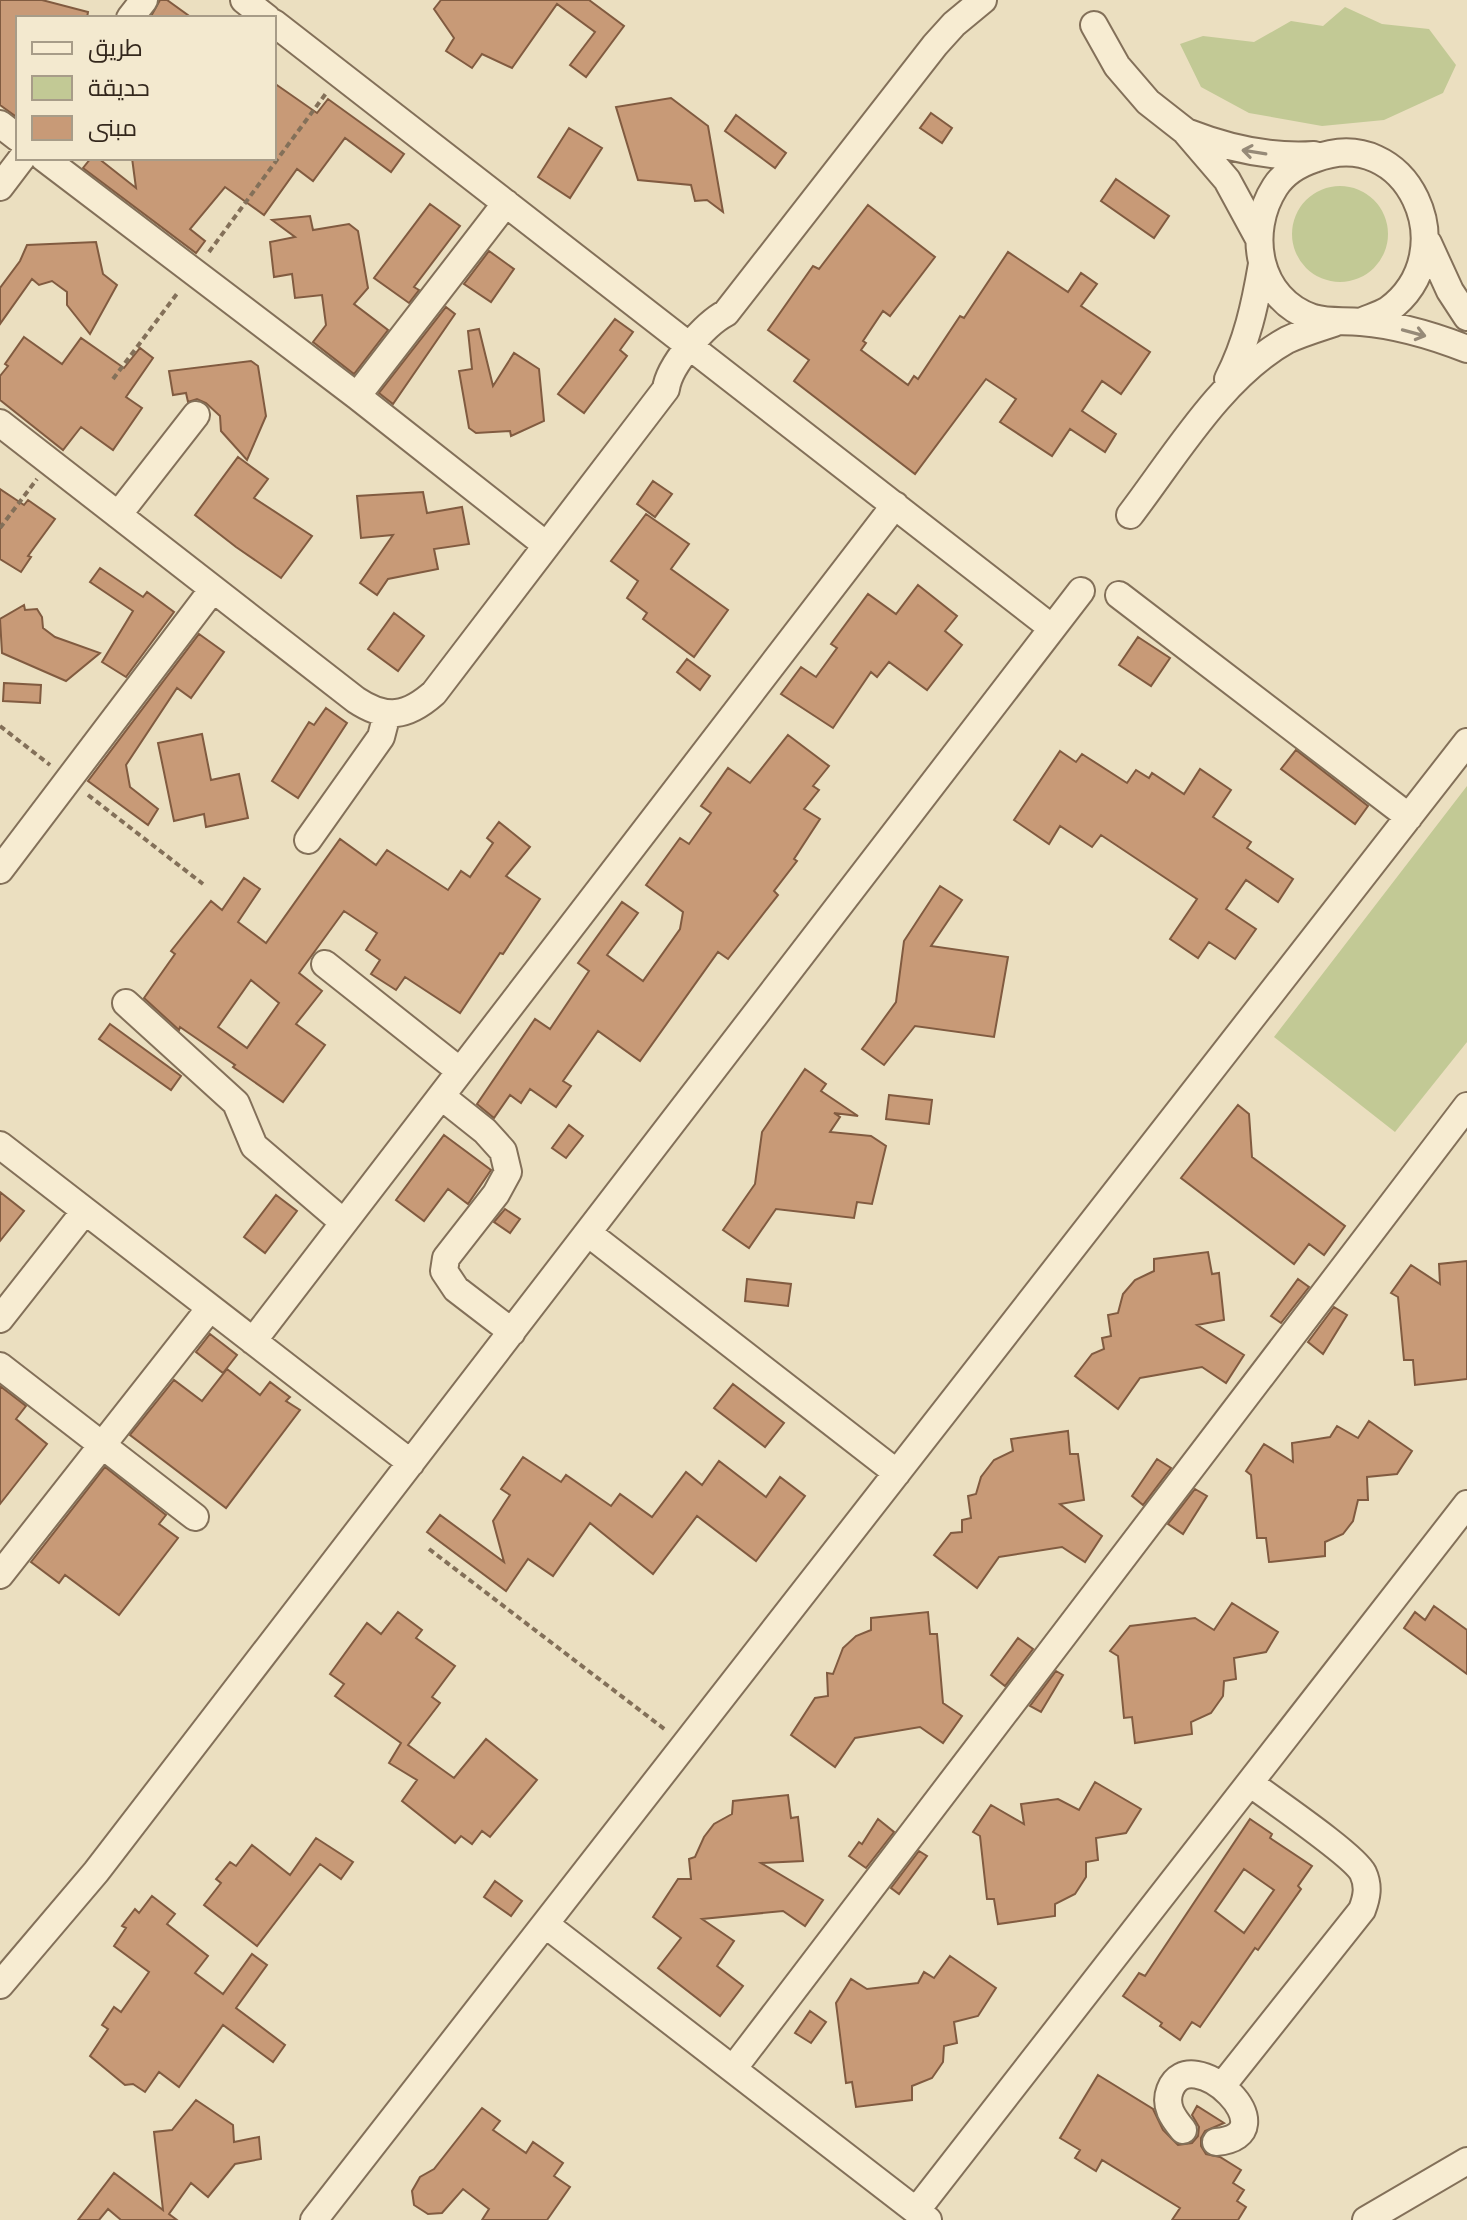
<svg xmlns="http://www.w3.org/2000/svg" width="1467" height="2220" font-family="'Source Serif 4',Cairo,serif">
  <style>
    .green { fill: #c2c995 }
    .building { fill: #c89a77; stroke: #815b40; stroke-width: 2; fill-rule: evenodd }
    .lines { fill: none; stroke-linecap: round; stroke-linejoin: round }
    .minor-casing { stroke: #837059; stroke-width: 30 }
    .path { stroke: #837059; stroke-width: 4; stroke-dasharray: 6 4; stroke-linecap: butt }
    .minor { stroke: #f7ecd2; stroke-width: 26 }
    .oneway { stroke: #968a78 }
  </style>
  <rect width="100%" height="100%" fill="#ebdfc0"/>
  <!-- green -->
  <path class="green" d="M1345,7L1382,24L1429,29L1456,65L1443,93L1384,120L1322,126L1249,113L1201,87L1180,44L1203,36L1254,42L1291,21L1323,26Z
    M1292 234a48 48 0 1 1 96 0a48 48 0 1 1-96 0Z
    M1467,786V1042L1395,1132L1274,1037Z"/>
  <!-- building -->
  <path class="building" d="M0,0H42L88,12L87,18H18V118L0,105Z
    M160,0H167L192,18H150Z
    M441,0H589L624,26L586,77L570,65L595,32L557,4L512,68L482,54L472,68L446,51L454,38L434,9Z
    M274,83L317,113L328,99L404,154L391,172L345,138L313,181L297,169L264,215L225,187L190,229L205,241L196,253L83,168L91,158H98L136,188L132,158H274Z
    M671,98L708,126L723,212L707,200L695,201L691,185L638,180L616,107Z
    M931,113L952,128L942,143L920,128Z
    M736,115L786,153L775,168L725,131Z
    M569,128L602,148L570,198L538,177Z
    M1116,179L1169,216L1154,238L1101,201Z
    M430,204L460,226L414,287L419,290L409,303L374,278Z
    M868,205L935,257L890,316L883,311L863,341L866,343L861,350L908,385L914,376L918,379L960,316L964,318L1008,252L1068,292L1081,273L1097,284L1081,306L1150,352L1121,394L1102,381L1082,411L1116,434L1105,452L1070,429L1052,456L1000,422L1016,399L986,379L915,474L794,381L809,360L768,330L813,266L819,269Z
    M310,216L313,230L349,224L358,231L368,288L354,304L388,330L354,374L313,342L326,325L322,295L295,298L292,274L274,277L270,242L295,237L272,220Z
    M96,242L103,274L117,285L90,334L67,305V292L52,281L39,285L32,279L0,324V288L20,261L27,245Z
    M489,251L514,269L491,302L464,284Z
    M446,307L455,314L393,404L379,393Z
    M615,319L633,332L620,350L627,356L584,413L558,394Z
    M479,329L493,386L514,353L539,369L544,421L511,436L510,431L476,433L469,428L459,371L472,369L468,331Z
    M24,337L62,364L81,338L124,368L140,348L153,358L126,397L142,408L113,450L81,427L63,450L0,400V376L8,366L5,364Z
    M251,361L258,366L266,416L247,460L221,431L220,416L206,403L197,399L188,402L186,393L173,395L169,371Z
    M238,457L268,479L254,498L312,536L281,578L236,547L195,515Z
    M653,481L672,494L655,517L637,504Z
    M0,489L24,505L28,500L55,519L28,556L31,557L21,572L0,559Z
    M423,492L427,513L462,507L469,544L434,549L438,569L388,579L377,595L360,583L393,535L361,538L357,496Z
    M646,514L689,544L671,569L728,610L694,657L643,619L647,613L627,598L638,581L611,561Z
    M100,568L143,597L147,592L174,612L126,677L102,662L133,611L90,582Z
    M918,585L957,616L945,631L962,645L927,690L889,662L877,677L871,672L833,728L781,694L801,667L816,677L837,648L831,644L868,594L896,614Z
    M24,605L25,610L37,609L42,617L43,628L55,637L100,653L66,681L2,653L0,619Z
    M394,613L424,636L398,671L368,649Z
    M199,634L224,652L191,698L177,688L126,765L130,787L158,809L148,825L88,781Z
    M1138,637L1170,658L1151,686L1119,665Z
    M687,659L710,676L700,690L677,672Z
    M4,683L41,685L40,703L3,701Z
    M326,708L347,723L298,798L272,781L309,722L314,725Z
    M202,734L211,780L239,774L248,818L206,827L204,814L174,821L158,743Z
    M788,735L829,766L813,786L819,790L804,809L820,819L794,859L797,861L774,891L778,895L728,959L718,952L640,1061L598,1031L563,1081L571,1086L556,1107L530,1089L521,1103L510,1095L494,1118L477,1104L535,1019L550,1029L589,971L578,963L622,902L638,913L607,955L643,981L680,929L683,912L646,885L680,838L689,844L711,813L701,806L728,768L750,783Z
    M1296,750L1368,806L1355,824L1281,769Z
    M1060,751L1076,762L1082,754L1127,783L1136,770L1149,778L1152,773L1184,794L1200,769L1231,790L1213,817L1251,842L1247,848L1293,879L1278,902L1246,880L1226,909L1256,929L1235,959L1209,942L1198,958L1170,939L1197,899L1101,835L1092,847L1060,826L1049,844L1014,820Z
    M499,822L530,847L506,876L540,899L503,954L500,953L460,1013L405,977L396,990L371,974L380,960L366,950L377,933L344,911L299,973L322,991L296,1024L325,1045L283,1102L233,1067L235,1065L180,1027L179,1030L144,998L175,954L171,951L211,901L222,910L244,878L260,889L238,922L266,943L340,839L376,865L387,850L448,890L461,871L470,877L493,843L487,838ZM251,980L279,1003L247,1048L218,1027Z
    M940,886L962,900L931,946L1008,957L994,1037L915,1026L884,1065L862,1049L896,1002L904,941Z
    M110,1024L181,1076L171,1090L99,1039Z
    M805,1069L826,1084L821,1091L858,1116L834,1113L840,1117L830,1132L871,1136L886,1146L872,1204L857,1202L854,1218L776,1209L749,1248L723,1230L755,1184L762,1132Z
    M889,1095L932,1100L929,1124L886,1119Z
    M1238,1105L1249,1114L1252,1157L1345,1226L1324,1255L1309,1244L1294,1264L1181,1178Z
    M569,1125L583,1136L566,1158L552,1148Z
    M444,1135L491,1170L468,1204L448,1189L424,1221L396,1200Z
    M0,1192L24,1211L0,1241Z
    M276,1195L297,1211L265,1253L244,1237Z
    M505,1209L520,1219L510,1233L494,1222Z
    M1208,1252L1212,1274L1219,1273L1224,1320L1197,1325L1244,1355L1226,1383L1202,1367L1140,1378L1118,1409L1075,1376L1092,1354L1104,1349L1102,1338L1111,1336L1108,1315L1118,1313L1123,1294L1135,1280L1154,1271V1259Z
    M1467,1261V1379L1415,1385L1413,1360H1404L1398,1297L1391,1293L1411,1265L1440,1284L1439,1264Z
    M747,1279L791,1284L788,1306L745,1301Z
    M1298,1279L1309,1287L1281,1323L1271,1316Z
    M1334,1307L1347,1315L1323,1354L1308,1342Z
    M210,1334L237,1355L223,1373L196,1352Z
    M227,1369L260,1395L270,1382L290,1397L286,1401L300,1410L226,1508L130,1435L174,1380L202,1401Z
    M733,1384L784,1423L765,1447L714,1408Z
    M0,1386L26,1406L16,1419L47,1444L0,1504Z
    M1369,1421L1412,1451L1397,1474L1367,1477L1368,1500H1358L1353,1521L1343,1534L1325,1542V1556L1269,1562L1266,1538H1257L1251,1475L1246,1471L1264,1444L1293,1462L1292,1443L1330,1437L1337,1426L1358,1438Z
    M1068,1431L1070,1454H1078L1084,1500L1060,1504L1102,1536L1085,1562L1062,1547L999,1557L977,1588L934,1555L951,1533L962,1532V1520L971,1518L968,1496L976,1494L981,1477L994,1460L1013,1451L1011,1439Z
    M523,1457L561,1482L566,1475L611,1506L620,1494L652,1517L686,1472L702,1485L719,1461L766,1497L780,1477L805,1496L756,1561L697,1516L653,1574L590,1523L553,1576L528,1559L506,1591L427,1532L440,1515L504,1562L493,1521L510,1495L501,1489Z
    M1157,1459L1171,1468L1143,1505L1132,1496Z
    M105,1467L166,1515L159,1524L178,1538L119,1615L65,1575L59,1583L31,1562Z
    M1195,1489L1207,1496L1183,1534L1168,1524Z
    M1232,1603L1278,1632L1266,1652L1234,1658L1236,1679L1224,1681L1223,1696L1211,1713L1191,1722L1192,1734L1135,1743L1132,1717L1124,1718L1118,1656L1110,1651L1130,1626L1195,1618L1214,1630Z
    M1434,1606L1467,1630V1674L1404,1628L1415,1612L1425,1620Z
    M398,1612L422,1630L416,1638L455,1666L432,1697L440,1703L408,1745L454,1778L486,1739L537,1780L490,1837L482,1831L472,1844L461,1836L455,1843L402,1801L417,1780L389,1763L401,1743L335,1696L344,1684L330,1674L367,1623L381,1634Z
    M928,1612L930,1634H937L943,1703L962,1716L943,1743L920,1727L855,1738L835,1767L791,1735L815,1698L828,1696L827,1673L833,1674L843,1648L856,1636L871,1630V1618Z
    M1018,1638L1033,1649L1005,1686L991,1675Z
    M1056,1671L1063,1675L1041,1712L1030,1706Z
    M1095,1782L1141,1809L1126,1833L1096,1838L1098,1860L1086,1862V1877L1075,1894L1055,1904V1916L998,1924L994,1899H987L980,1836L973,1832L991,1805L1024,1824L1021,1804L1058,1799L1079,1810Z
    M788,1795L791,1818L798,1817L803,1861L761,1863L823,1900L805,1926L783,1911L702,1919L734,1941L717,1966L743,1986L720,2016L658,1968L681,1938L653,1917L678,1879H691L689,1859L695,1857L704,1837L714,1824L732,1814L733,1801Z
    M878,1819L894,1832L866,1868L849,1856L859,1842L862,1844Z
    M1250,1819L1272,1834L1270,1838L1312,1866L1298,1886L1301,1889L1258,1950L1255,1948L1200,2027L1192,2022L1180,2040L1160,2026L1162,2023L1123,1996L1139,1973L1145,1976ZM1244,1869L1274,1890L1244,1933L1215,1911Z
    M316,1838L353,1862L341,1879L320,1864L257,1946L204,1905L221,1883L216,1879L230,1862L236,1866L252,1845L290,1875Z
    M919,1851L927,1856L899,1894L891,1888Z
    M495,1881L522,1901L511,1916L484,1897Z
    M152,1896L175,1914L167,1924L208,1956L195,1973L223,1994L252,1954L267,1965L236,2008L285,2045L273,2062L223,2025L179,2087L159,2072L145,2092L133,2084L125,2085L90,2056L108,2029L102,2025L114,2007L121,2012L149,1972L114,1946L126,1928L122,1926L135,1909L139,1913Z
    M950,1956L996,1988L978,2016L954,2022L957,2043L944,2046L943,2062L932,2078L912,2086V2100L856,2107L852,2082L846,2083L836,2003L851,1979L867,1989L918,1983L924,1972L934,1978Z
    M810,2011L826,2022L811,2043L795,2033Z
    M1098,2075L1153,2109L1163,2130L1178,2145L1192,2143L1198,2136L1199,2127L1192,2115L1197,2106L1224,2123L1205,2131L1201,2138V2146L1206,2154L1220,2157L1241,2170L1233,2183L1244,2190L1237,2201L1246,2207L1238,2220H1172L1180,2208L1102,2160L1096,2171L1075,2158L1080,2150L1060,2138Z
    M196,2100L233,2125L234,2142L259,2137L261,2159L235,2164L208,2197L191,2183L169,2214L177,2220H121L108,2209L99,2220H78L114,2173L163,2210L154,2132L172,2130Z
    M482,2108L500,2121L493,2130L526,2153L533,2142L563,2163L554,2176L570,2187L547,2220H482L489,2209L463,2189L442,2213L428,2214L414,2205L412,2191L420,2177L434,2169Z"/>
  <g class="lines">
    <defs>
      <path id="minor" d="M244,0L267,18
        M130,18L144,0
        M274,23L1052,628
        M1094,25L1117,66L1148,102L1185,131L1227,180L1258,237
        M0,124L18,138
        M1189,133C1230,149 1270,158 1314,155
        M44,158L357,396L546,545
        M0,187L22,158
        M1428,243L1450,291L1467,317
        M1360,322C1369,318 1380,315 1388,310C1467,252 1407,122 1314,159C1299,164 1284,173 1275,187C1246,232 1257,299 1313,318C1330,323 1344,320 1361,322C1397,325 1434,336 1467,349
        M1228,379C1247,342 1255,305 1262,264
        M357,396L506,203
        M0,423L356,700C386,720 407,717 434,693L666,389C669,365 705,324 726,313L935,45L954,24L983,0
        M118,515L196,415
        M1130,515C1175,456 1222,376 1287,340C1302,333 1319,328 1334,323
        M1119,595L1409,817
        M308,840L381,737L387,714
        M0,870L213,589
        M325,964L460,1071
        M126,1003L236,1103L254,1146L343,1222
        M441,1096L485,1131L503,1151L508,1172L496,1194L446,1258L444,1271L456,1289L512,1332
        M0,1145L411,1463
        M588,1233L897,1473
        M0,1319L85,1211
        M253,1341L895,505
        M0,1366L195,1517
        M0,1575L210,1308
        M545,1924L928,2220
        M0,1985L96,1872L1081,591
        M733,2069L1467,1106
        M1222,2086L1362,1910C1367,1897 1369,1886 1363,1873C1354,1855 1271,1799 1250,1783
        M1183,2130C1173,2118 1164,2106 1170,2090C1190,2037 1293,2135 1216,2142
        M916,2211L1467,1504
        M314,2220L1467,742
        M1366,2220L1467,2161"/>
    </defs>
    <!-- minor casing -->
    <use href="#minor" class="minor-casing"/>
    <!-- path -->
    <path class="path" d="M209,252L327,92
      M113,379L179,291
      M0,528L37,479
      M0,726L50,765
      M88,795L203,884
      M429,1549L667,1731"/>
    <!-- minor -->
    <use href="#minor" class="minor"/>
  </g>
  <!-- one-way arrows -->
  <defs><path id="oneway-shaft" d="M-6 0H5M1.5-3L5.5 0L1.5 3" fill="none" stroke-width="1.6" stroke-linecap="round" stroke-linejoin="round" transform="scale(2)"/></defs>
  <g class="oneway">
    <use href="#oneway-shaft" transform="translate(1254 152) rotate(-171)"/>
    <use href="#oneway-shaft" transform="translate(1414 333) rotate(15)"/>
  </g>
  <!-- legend -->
  <rect x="16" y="16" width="260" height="144" fill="#f3e9cf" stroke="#a79c88" stroke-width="2"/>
  <rect x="32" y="42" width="40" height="12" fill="#f7ecd2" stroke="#a79c88" stroke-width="2"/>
  <text x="88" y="56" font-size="24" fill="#34281d">طريق</text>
  <rect x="32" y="76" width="40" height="24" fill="#c2c995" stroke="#a79c88" stroke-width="2"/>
  <text x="88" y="96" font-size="24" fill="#34281d">حديقة</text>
  <rect x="32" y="116" width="40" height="24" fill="#c89a77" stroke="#a79c88" stroke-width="2"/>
  <text x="88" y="136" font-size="24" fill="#34281d">مبنى</text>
</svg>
